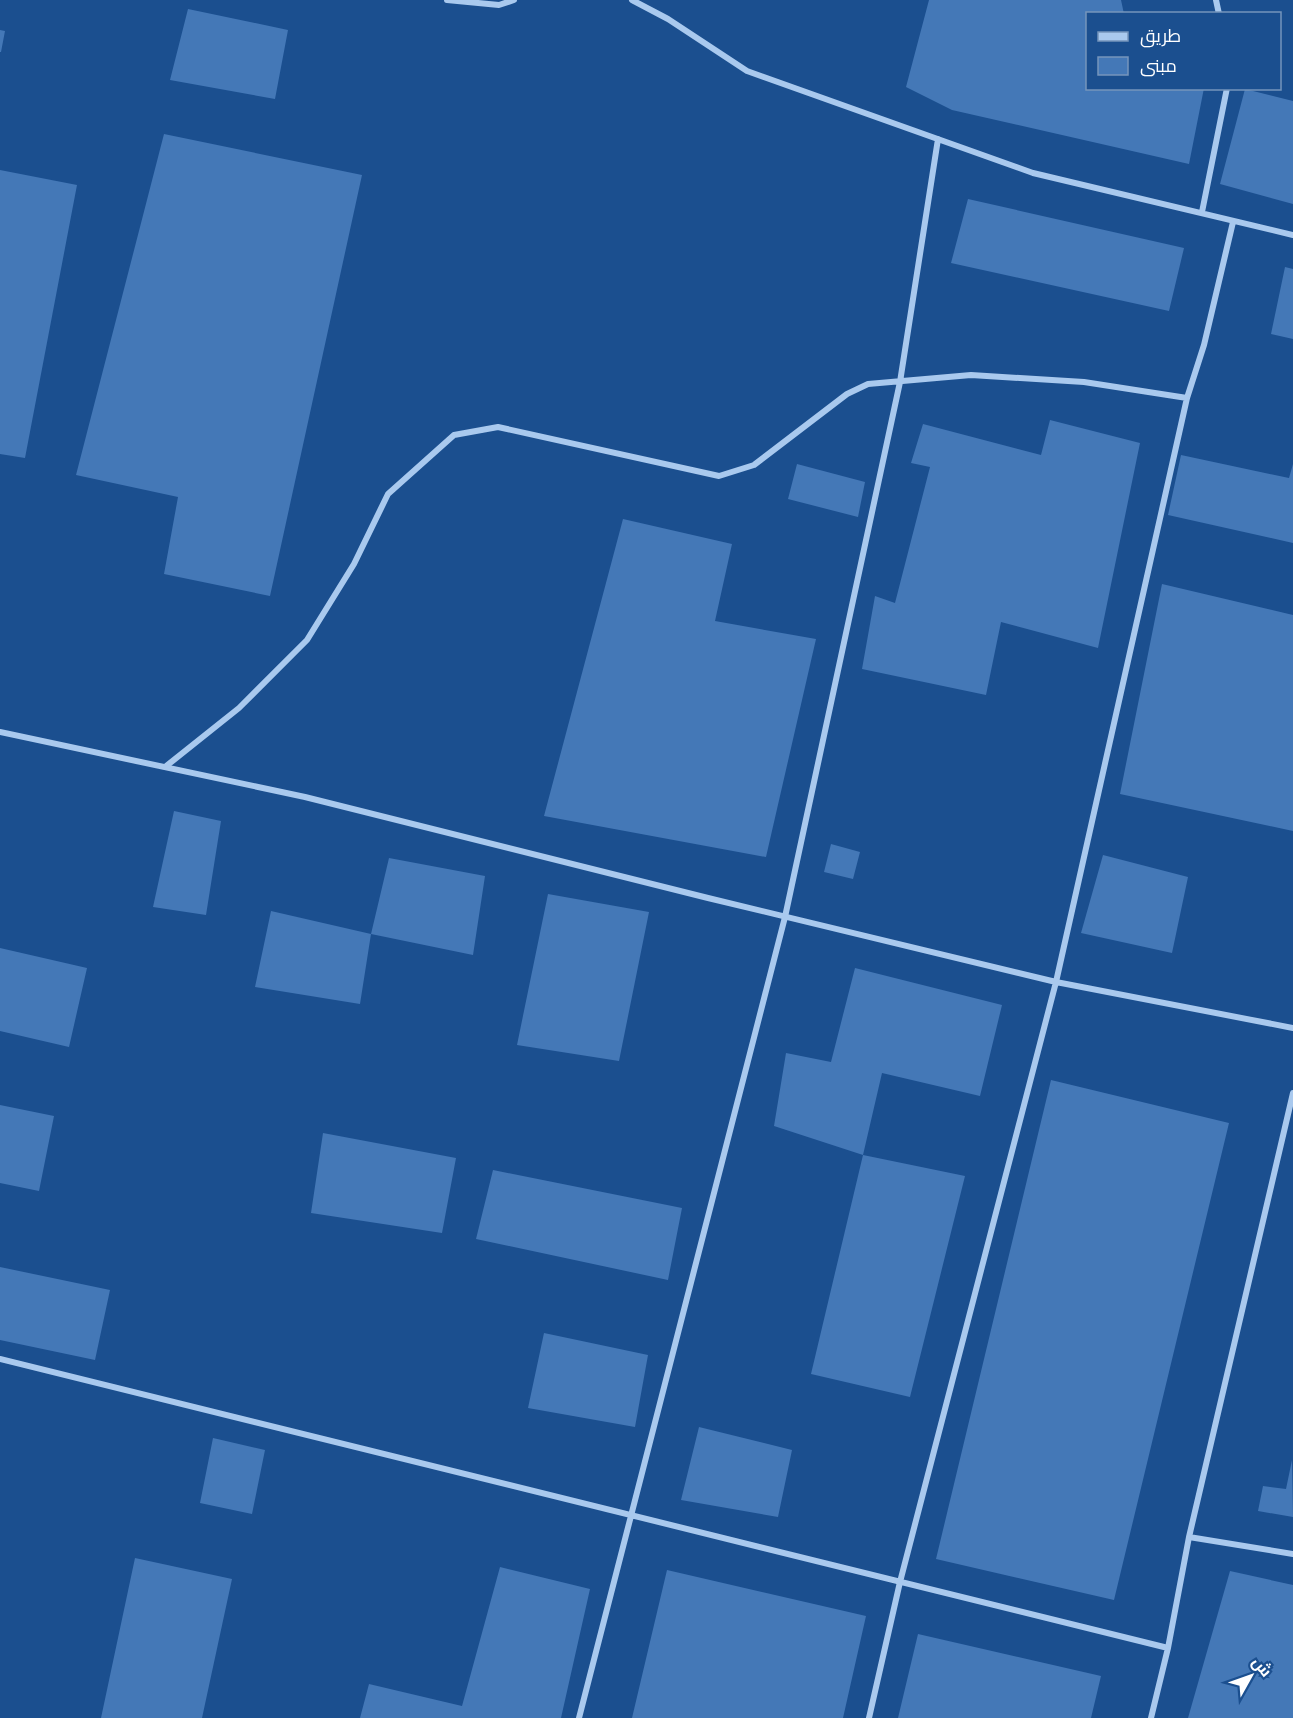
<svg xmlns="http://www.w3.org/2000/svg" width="1293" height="1718" font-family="Figtree,Cairo,sans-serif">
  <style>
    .building { fill: #4478b7 }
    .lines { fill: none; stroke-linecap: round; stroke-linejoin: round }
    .minor { stroke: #a9c9ee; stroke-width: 6 }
  </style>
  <rect width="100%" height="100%" fill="#1b4f8f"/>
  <!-- building -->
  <path class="building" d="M929,0H1121L1124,14H1088V88H1204L1189,164L952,110L906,87Z
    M188,9L288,30L275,99L170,80Z
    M0,30L5,31L1,52H0Z
    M1245,89L1293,101V204L1220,184Z
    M164,134L362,175L270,596L164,574L178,497L76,475Z
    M0,170L77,185L25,458L0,454Z
    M968,199L1184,248L1169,311L951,263Z
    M1285,267L1293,269V339L1271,334Z
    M1050,420L1140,443L1098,648L1001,622L986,695L862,669L875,596L895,603L930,467L911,463L923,424L1041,455Z
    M1181,455L1289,478L1293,464V543L1168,515Z
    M797,464L865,482L858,517L788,499Z
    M623,519L732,544L715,621L816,639L766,857L544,816Z
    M1162,584L1293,615V831L1120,794Z
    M174,811L221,821L206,915L153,907Z
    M831,844L860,852L853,879L824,872Z
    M1103,855L1188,877L1172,953L1081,933Z
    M389,858L485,876L473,955L371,934Z
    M548,894L649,912L619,1061L517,1045Z
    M271,911L371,934L360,1004L255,987Z
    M0,948L87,968L69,1047L0,1031Z
    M855,968L1002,1005L980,1096L882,1073L863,1155L774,1126L786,1053L831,1062Z
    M1051,1080L1229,1123L1114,1600L936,1559Z
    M0,1105L54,1116L39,1191L0,1183Z
    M323,1133L456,1158L442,1233L311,1213Z
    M863,1155L965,1176L910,1397L811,1374Z
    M493,1170L682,1208L668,1280L476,1239Z
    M0,1267L110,1290L95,1360L0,1340Z
    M544,1333L648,1355L635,1427L528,1408Z
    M699,1427L792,1450L778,1517L681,1500Z
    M213,1438L265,1450L252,1514L200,1503Z
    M1292,1460L1293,1517L1258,1511L1263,1486L1286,1489Z
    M135,1558L232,1579L202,1718H101Z
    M500,1567L590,1589L561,1718H360L369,1684L462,1706Z
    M667,1570L866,1616L843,1718H632Z
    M1230,1571L1293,1585V1718H1188Z
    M918,1634L1101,1676L1091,1718H898Z"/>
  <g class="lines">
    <!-- minor -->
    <path class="minor" d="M447,0L499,5L514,0
      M632,0L668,19L747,71L1033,173L1293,235
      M1216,0L1219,14
      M1202,212L1227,88
      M0,732L305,797L708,898L1056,982L1293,1028
      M165,767L239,708L307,640L354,564L388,494L454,435L498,427L719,476L754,465L847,394L868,384L971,375L1084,382L1187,398L1204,345L1233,222
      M0,1359L1168,1648
      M1189,1537L1293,1554
      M579,1718L785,917L900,382L938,139
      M869,1718L900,1582L1056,982L1187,398
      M1151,1718L1168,1648L1189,1537L1293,1093"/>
  </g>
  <!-- legend -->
  <rect x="1086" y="12" width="195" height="78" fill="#1b4f8f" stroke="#7695bc" stroke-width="1.5"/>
  <rect x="1098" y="32" width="30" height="9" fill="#a9c9ee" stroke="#7695bc" stroke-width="1.5"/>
  <text x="1140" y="42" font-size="18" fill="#ffffff">طريق</text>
  <rect x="1098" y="57" width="30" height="18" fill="#4478b7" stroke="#7695bc" stroke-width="1.5"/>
  <text x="1140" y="72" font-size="18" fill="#ffffff">مبنى</text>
  <!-- north arrow -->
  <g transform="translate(1251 1676) rotate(50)" stroke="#1b4f8f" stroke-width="4.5" paint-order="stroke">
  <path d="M0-4.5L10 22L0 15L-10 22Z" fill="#ffffff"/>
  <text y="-9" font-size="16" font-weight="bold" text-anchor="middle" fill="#ffffff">ش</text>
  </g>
</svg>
